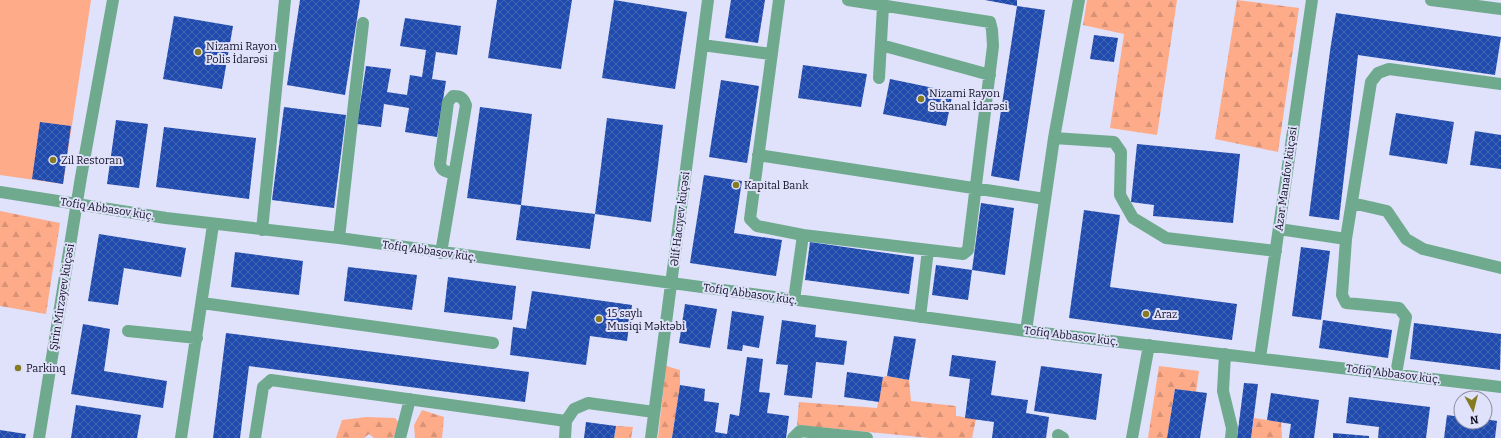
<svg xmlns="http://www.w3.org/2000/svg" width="1501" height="438" font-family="Bitter,serif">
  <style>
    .forest { fill: url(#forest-firs) }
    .park { fill: #fdab89 }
    .building { fill: url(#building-cross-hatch) }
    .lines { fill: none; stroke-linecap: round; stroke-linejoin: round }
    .minor { stroke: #6faa8e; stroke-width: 12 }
    .poi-dot { fill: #857c22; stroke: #e0e1fa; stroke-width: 1.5 }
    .labels { text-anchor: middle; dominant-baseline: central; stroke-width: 4; stroke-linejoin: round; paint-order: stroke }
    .poi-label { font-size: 11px; fill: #121126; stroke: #e0e1fa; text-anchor: start }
    .street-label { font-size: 11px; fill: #121126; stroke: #e0e1fa }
  </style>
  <defs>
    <pattern id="forest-firs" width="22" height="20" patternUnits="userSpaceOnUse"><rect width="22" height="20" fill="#fdab89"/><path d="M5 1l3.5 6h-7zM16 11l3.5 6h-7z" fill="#d89276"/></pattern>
    <pattern id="building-cross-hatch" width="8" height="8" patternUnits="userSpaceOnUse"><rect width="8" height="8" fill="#204bae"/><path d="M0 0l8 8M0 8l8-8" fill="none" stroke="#4666b2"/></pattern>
  </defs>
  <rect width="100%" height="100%" fill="#e0e1fa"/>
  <!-- forest -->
  <path class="forest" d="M1087,0H1177L1157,135L1110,128L1124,34L1083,25Z
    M1237,0L1299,8L1278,152L1215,139Z
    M0,211L60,223L46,314L0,306Z
    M666,366L680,370V385L672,438H658Z
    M1159,366L1199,371L1196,392L1175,389L1167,438H1148Z
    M887,376L909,380L911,401L956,406V416L976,419L972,438H930L797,425L799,402L877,408L883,377Z
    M422,410L444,417L442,438H415L414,425Z
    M366,417L395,418L400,424L393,438H374L369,434L364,438H336L342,420Z
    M1254,418L1281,422L1282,438H1251Z
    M616,426L633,427L631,438H614Z"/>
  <!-- park -->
  <path class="park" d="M0,0H91L63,184L0,175Z"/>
  <!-- building -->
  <path class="building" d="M300,0H360L345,95L287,85Z
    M497,0H572L561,69L488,58Z
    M614,0L687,12L675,89L602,78Z
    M731,0H765L758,43L725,38Z
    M985,0H1017V6Z
    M1017,6L1045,10L1019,181L991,176Z
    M1336,13L1501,37L1495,75L1358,55L1339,220L1309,216L1330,51Z
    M174,16L233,26L222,89L163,79Z
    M405,18L461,26L457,55L436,52L432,79L446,81L437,137L405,132L409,108L384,104L381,127L357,124L366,66L391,69L387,92L407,95L410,75L422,77L426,50L400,46Z
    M1094,35L1118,38L1114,62L1090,59Z
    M803,65L867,74L861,107L798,98Z
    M890,79L953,92L946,126L883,114Z
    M721,80L759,86L747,163L709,157Z
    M284,107L346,115L334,208L272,200Z
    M480,107L532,114L521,205L467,198Z
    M1396,113L1454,122L1447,164L1389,155Z
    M607,118L663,125L651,222L595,214L590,249L516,240L521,205L595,214Z
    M116,120L148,124L139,188L107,184Z
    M40,122L71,126L63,184L32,179Z
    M164,127L256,138L249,199L156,187Z
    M1475,131L1501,135V169L1470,165Z
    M1137,144L1240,154L1233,223L1153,216L1154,205L1131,202Z
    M704,175L742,181L734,233L782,240L776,276L690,263Z
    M981,203L1014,208L1005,275L972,270Z
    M1084,210L1120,215L1110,287L1237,304L1232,340L1069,318Z
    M99,234L186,248L181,277L124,268L118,305L88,301Z
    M810,242L914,257L909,294L805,280Z
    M1301,247L1330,251L1321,320L1292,316Z
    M235,252L303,261L299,295L231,287Z
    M936,265L972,270L968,300L932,295Z
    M348,267L417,275L412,310L344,301Z
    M448,277L516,286L512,320L444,312Z
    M532,291L632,305L627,341L590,336L586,365L510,355L513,327L526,329Z
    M685,304L717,309L710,348L679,343Z
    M732,311L764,316L759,348L743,345L742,351L727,349Z
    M782,320L816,325L815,337L847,341L844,365L816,362L812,398L784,395L788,365L776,364Z
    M1323,320L1392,330L1388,358L1319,348Z
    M1414,323L1501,334L1500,370L1410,359Z
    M83,324L110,329L104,371L167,381L163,408L71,394Z
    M226,333L529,372L525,402L249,366L240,438H213Z
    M894,336L916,339L909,380L887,376Z
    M952,355L996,361L991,395L1028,400L1026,413L1049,417L1046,438H992L994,422L965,418L970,379L949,376Z
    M747,357L763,359L759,392L770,393L767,413L789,416L786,438H672L680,385L705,389L704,401L719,403L715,432L727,434L730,414L739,416Z
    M1041,366L1102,374L1096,420L1034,411Z
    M847,372L883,377L879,402L844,397Z
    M1244,383L1258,384L1251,438H1237Z
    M1175,389L1207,393L1200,438H1167Z
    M1271,393L1319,400L1314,438H1289L1291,424L1267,420Z
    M1349,397L1430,407L1426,438H1378L1379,427L1346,423Z
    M76,405L141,415L137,438H71Z
    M1447,415L1461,417V422H1485V419L1497,421L1495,438H1444Z
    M586,422L616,426L614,438H584Z
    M0,430L26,434L25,438H0Z
    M1333,433L1369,436V438H1333Z"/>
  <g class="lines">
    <!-- minor -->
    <path class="minor" d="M779,0L750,219L757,226L803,235L963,254L968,250L993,46L992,30L990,22L848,0
      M1431,0L1501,9
      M702,45L771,54
      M881,45L990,75
      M879,78L883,6
      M1054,138L1114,142L1121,152L1120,195L1133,218L1166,238L1276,251
      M758,155L1045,199
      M0,192L166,218L339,238L1026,331L1501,387
      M1352,203L1387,211L1406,239L1423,249L1501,268
      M1279,229L1346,239
      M262,230L285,0
      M339,238L363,23
      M441,253L466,105C463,97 460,96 453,96L448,102L440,164C442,172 447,172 454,173
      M794,300L803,235
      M202,303L493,343
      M920,317L928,250
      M128,331L197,338
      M1026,331L1054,138L1079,0
      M1225,354L1223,391L1232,428L1231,438
      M1260,358L1312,0
      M1396,374L1406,317L1399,308L1346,303L1342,295L1346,239L1371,82L1378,73L1389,69L1501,84
      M1058,435L1063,438
      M39,438L81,177L113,0
      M181,438L213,225
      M255,438L263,387L271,380L566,421
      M400,438L410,399
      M565,438L566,421L574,409L588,403L654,412
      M651,438L708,0
      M793,438L800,431L867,438
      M1132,438L1149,345"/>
  </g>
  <!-- markers -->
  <g class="poi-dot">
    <circle cx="198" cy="52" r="4"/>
    <circle cx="921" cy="99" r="4"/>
    <circle cx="53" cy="160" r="4"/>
    <circle cx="736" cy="185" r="4"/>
    <circle cx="1146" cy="314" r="4"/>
    <circle cx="599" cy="319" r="4"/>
    <circle cx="18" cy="368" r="4"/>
  </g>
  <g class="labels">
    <!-- poi labels -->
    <g class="poi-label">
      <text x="206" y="46">Nizami Rayon<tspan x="206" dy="13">Polis İdarəsi</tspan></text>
      <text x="929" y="93">Nizami Rayon<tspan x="929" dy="13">Sukanal İdarəsi</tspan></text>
      <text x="61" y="160">Zil Restoran</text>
      <text x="744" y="185">Kapital Bank</text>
      <text x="607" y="313">15 saylı<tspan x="607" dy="13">Musiqi Məktəbi</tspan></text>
      <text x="1154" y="314">Araz</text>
      <text x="26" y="368">Parkinq</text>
    </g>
    <!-- street labels -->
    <g class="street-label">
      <text transform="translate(1286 179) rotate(-82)">Azər Manafov küçəsi</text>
      <text transform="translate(107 209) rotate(9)">Tofiq Abbasov küç.</text>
      <text transform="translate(680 219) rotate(-83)">Əlif Hacıyev küçəsi</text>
      <text transform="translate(429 251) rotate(8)">Tofiq Abbasov küç.</text>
      <text transform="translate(750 294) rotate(8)">Tofiq Abbasov küç.</text>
      <text transform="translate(62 297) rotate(-81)">Şirin Mirzəyev küçəsi</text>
      <text transform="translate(1071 336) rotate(7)">Tofiq Abbasov küç.</text>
      <text transform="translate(1393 374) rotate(7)">Tofiq Abbasov küç.</text>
    </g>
  </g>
  <!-- north arrow -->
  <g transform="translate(1473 410) rotate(173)"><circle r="19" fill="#e0e1fa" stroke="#8e8ea5"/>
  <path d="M0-3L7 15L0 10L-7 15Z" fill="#857c22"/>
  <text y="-6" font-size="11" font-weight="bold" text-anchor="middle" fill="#121126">N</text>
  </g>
</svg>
